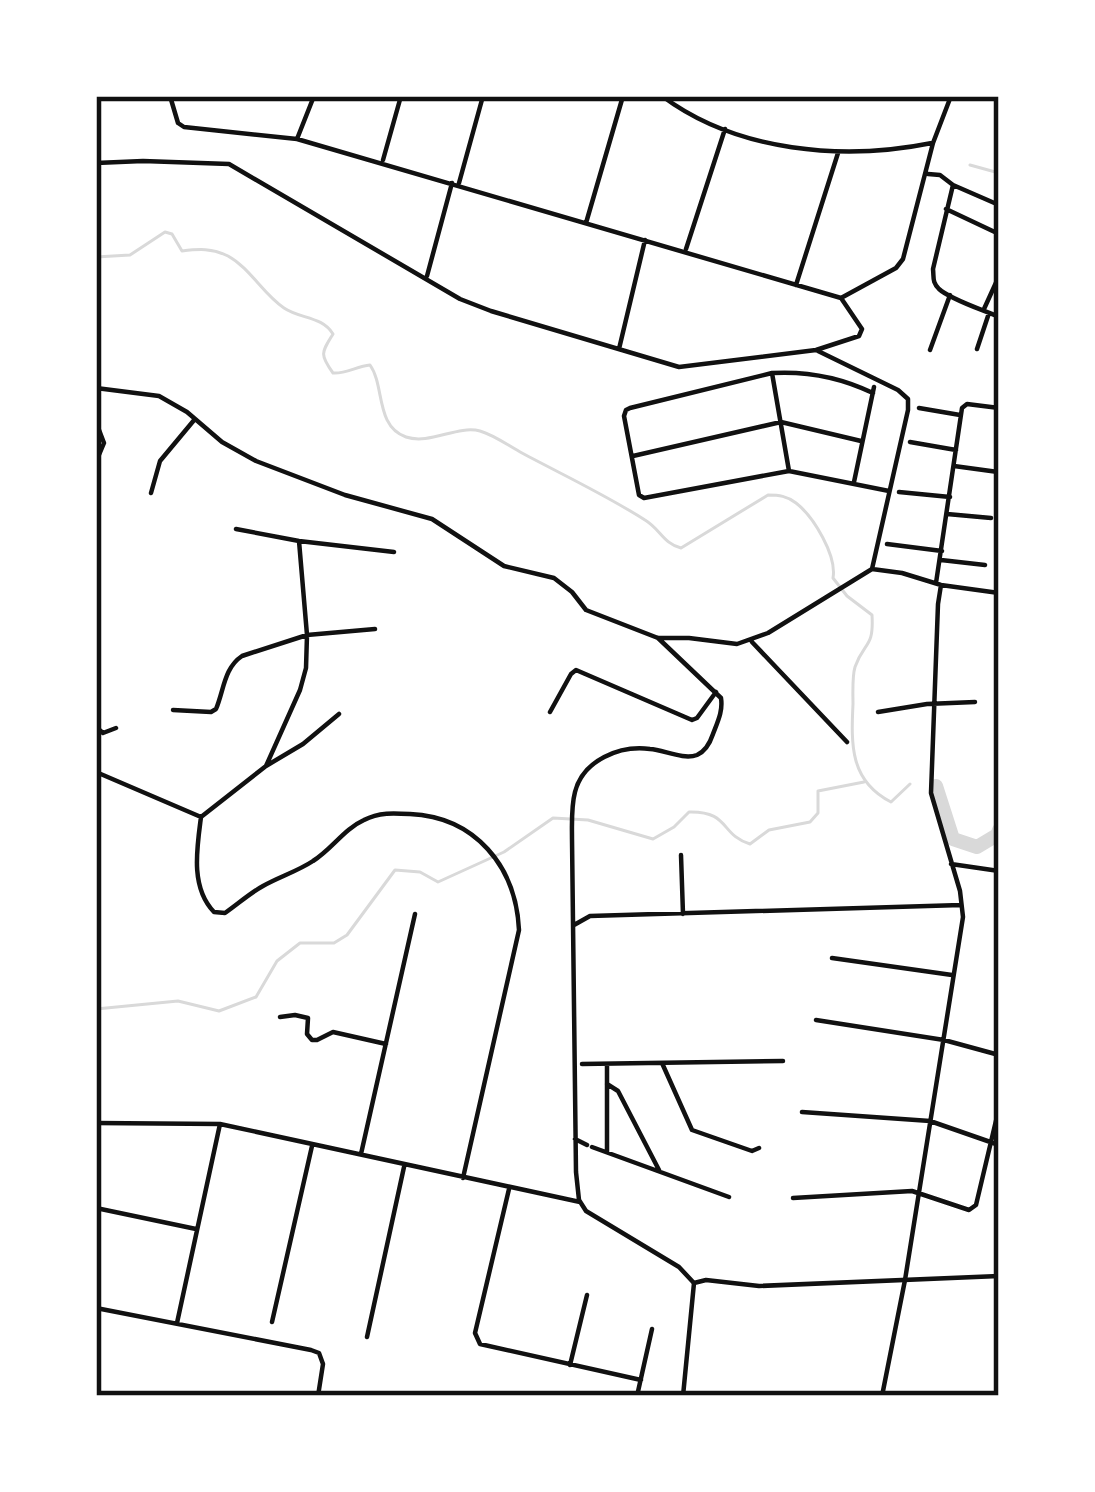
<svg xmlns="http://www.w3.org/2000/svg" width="1095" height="1492" font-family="'Roboto Serif',serif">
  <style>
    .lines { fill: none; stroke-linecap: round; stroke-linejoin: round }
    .stream { stroke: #d9d9d9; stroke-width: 3 }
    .river { stroke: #d9d9d9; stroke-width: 14 }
    .minor { stroke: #111; stroke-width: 4.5 }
    .tertiary { stroke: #111; stroke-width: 4.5 }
    .neatline { fill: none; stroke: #111; stroke-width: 4.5 }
  </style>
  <rect width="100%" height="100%" fill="#fff"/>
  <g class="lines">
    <!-- stream -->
    <path class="stream" d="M970,165L999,173
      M96,257L130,255L165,232L172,234L182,251C199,249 212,248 228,256C250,268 263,294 284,308C300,319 322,316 333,334C322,352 319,354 333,373C346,374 357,366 370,365C385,386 375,426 406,437C430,445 457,425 480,431C494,435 509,446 522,453C563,475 606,495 645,520C660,529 664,544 681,548L768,495C779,495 787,496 796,503C814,517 837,556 833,578L847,596L872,615C874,649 864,641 855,667C852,677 853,693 853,704C851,745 850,781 891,802L910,784
      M96,1009L178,1001L219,1011L256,997L277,961L300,943H334L347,935L395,870L420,872L438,882L504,852L553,818L588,820L653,839L674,827L689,812C730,811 720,835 750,844L769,830L810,822L818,813V791L864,782"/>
    <!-- river -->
    <path class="river" d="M936,786L953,839L977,847L997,835L999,830"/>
    <!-- minor -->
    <path class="minor" d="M170,96L178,123L184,127L297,139L841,298
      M662,96C737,152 843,161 932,143
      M297,139L314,96
      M383,160L401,96
      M96,163L143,161L229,164L460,299L491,311L679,367L816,350L859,336L862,329L841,298L896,268L903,259L933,143L951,96
      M928,174L940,175L953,185L999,205
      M459,183L483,96
      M953,185L933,269C934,278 932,282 939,289C951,300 984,310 999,317
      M946,209L999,234
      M586,223L623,96
      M686,249L725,129
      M427,276L452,183
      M796,285L838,153
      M984,309L999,276
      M619,349L645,240
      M977,349L989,313
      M930,350L950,295
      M818,351L898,390L908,399V410L872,569
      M772,373L789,471
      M96,388L159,396L187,412L222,442L256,461L345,495L432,519L504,566L554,578L572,592L586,610L658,638H689L737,644L768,633L872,569L902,573L941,585L999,593
      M873,393C842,378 806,371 772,373L630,408L626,410L624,416L639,495L644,498L789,471L889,491
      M96,402L98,389
      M919,408L960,415
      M96,422L104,443L96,462
      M910,442L956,450
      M633,456L781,422L861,441
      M954,466L998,472
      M854,482L874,387
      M899,492L950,497
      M151,493L160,461L195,419
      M947,514L991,518
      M236,529L299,541L394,552
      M299,541L307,635L306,668L300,690L266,766L201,817C197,848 190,887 214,912L225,913C238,904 250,893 263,886C279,877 298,871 313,861C332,849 344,829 364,820C379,812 394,813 410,814C475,817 516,866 519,930L463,1178
      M887,544L942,551
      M941,560L985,565
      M936,583L962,408L967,404L999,408
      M658,638L721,698C723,711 718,721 713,734C710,743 706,751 697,755C683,760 664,750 650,749C620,745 583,760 575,792C571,807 572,824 572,839L576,1172L579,1200L586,1211L679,1267L693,1282
      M752,642L847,742
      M173,710L211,712L216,709C224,690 224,668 242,656L307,635L375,629
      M550,712L571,674L576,670L692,720L697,718L716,692
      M878,712L927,704L975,702
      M96,727L103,733L116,728
      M266,766L303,744L339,714
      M96,772L201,817
      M681,855L683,914
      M951,864L999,871
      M574,925L590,916L961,905
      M832,958L952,975
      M280,1017L295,1015L308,1018L307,1034L312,1040H317L333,1032L386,1044
      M816,1020L944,1040L999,1055
      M662,1063L692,1130L752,1151L759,1148
      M582,1064L783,1061
      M607,1064V1152
      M607,1084L618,1091L659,1170
      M802,1112L930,1121L999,1145
      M96,1123L220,1124L580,1202
      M575,1139L587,1145
      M592,1147L729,1197
      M361,1154L415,914
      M509,1189L475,1333L480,1344L641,1380
      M793,1198L912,1191L969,1210L976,1205L999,1108
      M96,1208L196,1229
      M96,1308L311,1350L319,1353L323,1364L318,1396
      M272,1322L312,1146
      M177,1323L220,1124
      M367,1337L404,1167
      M570,1365L587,1295
      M637,1396L652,1329
      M882,1396L905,1280L963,917L960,891L931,793L938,604L941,585"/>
    <!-- tertiary -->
    <path class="tertiary" d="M683,1396L694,1283L706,1280L759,1286L999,1276"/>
  </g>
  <!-- border -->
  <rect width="1095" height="1492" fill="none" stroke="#ffffff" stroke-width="198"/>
  <rect x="99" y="99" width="897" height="1294" class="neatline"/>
</svg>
